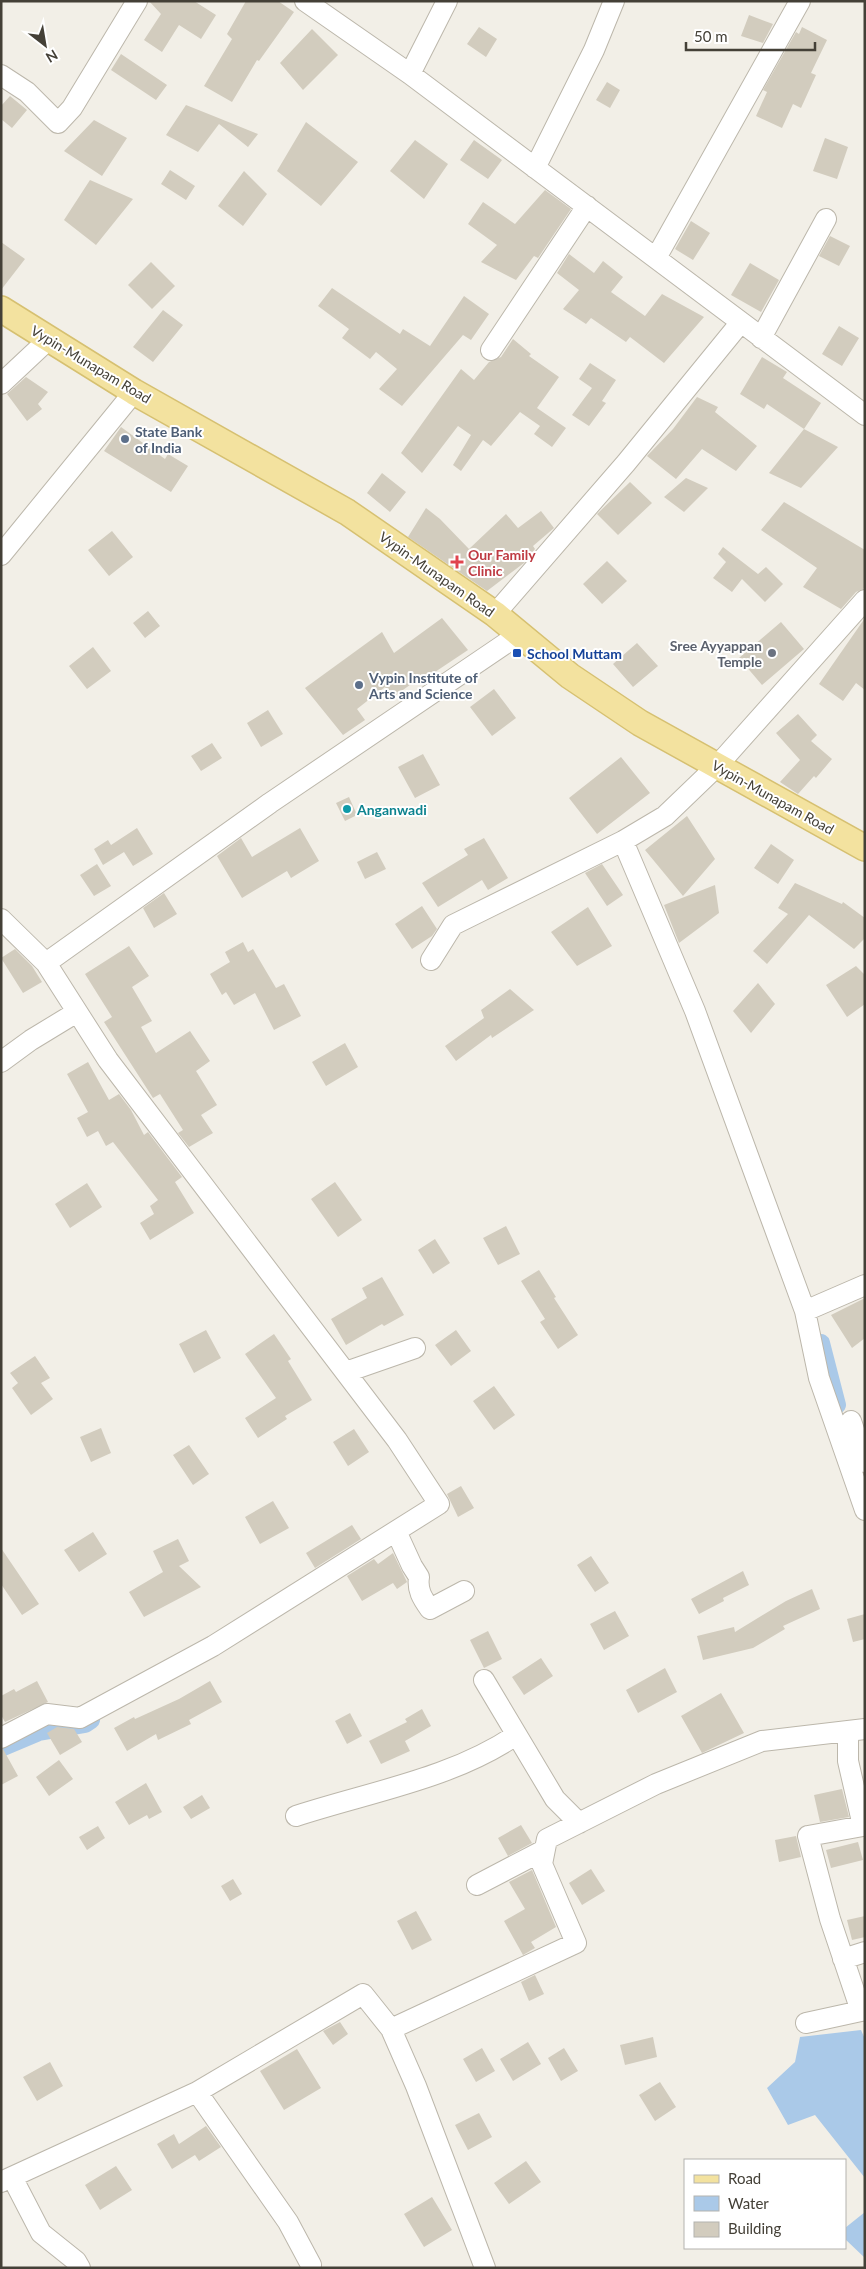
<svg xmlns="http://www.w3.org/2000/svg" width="866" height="2269" font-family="Lato,sans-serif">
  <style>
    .water { fill: #aac9e8 }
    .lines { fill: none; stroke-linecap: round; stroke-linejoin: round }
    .canal { stroke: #aac9e8; stroke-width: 18 }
    .building { fill: #d2ccbe }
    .minor-casing { stroke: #bcb7ab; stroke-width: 22 }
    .major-casing { stroke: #d6c071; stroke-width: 28 }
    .minor { stroke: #fff; stroke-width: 20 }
    .major { stroke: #f3e29f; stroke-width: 25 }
    .service-dot { fill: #5c6f8a; stroke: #fff; stroke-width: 2 }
    .health-dot { fill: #e0444e; stroke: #fff; stroke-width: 2 }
    .transit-dot { fill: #1a4fb4; stroke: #fff; stroke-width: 2 }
    .worship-dot { fill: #6b7280; stroke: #fff; stroke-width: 2 }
    .culture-dot { fill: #0f9aa8; stroke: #fff; stroke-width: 2 }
    .labels { text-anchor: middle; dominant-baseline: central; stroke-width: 4; stroke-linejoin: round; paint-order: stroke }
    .street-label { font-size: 14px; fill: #444037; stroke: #fff }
    .service-label { font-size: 14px; font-weight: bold; fill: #4e5e75; stroke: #fff; text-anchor: start }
    .health-label { font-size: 14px; font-weight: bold; fill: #be3a42; stroke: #fff; text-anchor: start }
    .worship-label { font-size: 14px; font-weight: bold; fill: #5b616d; stroke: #fff; text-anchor: end }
    .transit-label { font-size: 14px; font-weight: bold; fill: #164399; stroke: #fff; text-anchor: start }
    .culture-label { font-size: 14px; font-weight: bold; fill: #0d838f; stroke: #fff; text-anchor: start }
  </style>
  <rect width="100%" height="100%" fill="#f2efe7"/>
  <!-- water -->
  <path class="water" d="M861,2030L865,2039V2178L815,2115L788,2125L767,2088L795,2062L800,2037Z
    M865,2212V2258L845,2239V2228Z"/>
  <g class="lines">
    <!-- canal -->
    <path class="canal" d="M821,1343L837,1405
      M1,1748L39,1732L85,1724L91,1720"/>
  </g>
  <!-- building -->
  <path class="building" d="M149,1H194L216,15L201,39L179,25L162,52L144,40L161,14Z
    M246,1H278L294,12L259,61L257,60L232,102L204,86L232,39L227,34Z
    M749,15L773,24L763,43L741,36Z
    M479,27L497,39L486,57L467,44Z
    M802,27L827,40L811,73L816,75L801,108L793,104L782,128L756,116L767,92L763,90L796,32L799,34Z
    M312,29L338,55L303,90L280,63Z
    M121,54L167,85L156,100L111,70Z
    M607,82L620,90L610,108L596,100Z
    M10,96L27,110L12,128L1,119V106Z
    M186,105L216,117L258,134L248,147L219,124L198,152L166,135Z
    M94,120L127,138L102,176L64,151Z
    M306,122L358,162L321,206L277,171Z
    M825,138L848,147L837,179L813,171Z
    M415,140L448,164L424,199L390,171Z
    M474,140L502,160L488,179L460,160Z
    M170,170L195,186L186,200L161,184Z
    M244,171L267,194L243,226L218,206Z
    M90,180L133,199L96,245L64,220Z
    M545,190L571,209L538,258L534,256L516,280L481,262L497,245L468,224L483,202L515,224Z
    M691,221L710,233L693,260L675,249Z
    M830,236L850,246L839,266L819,256Z
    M1,242L25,259L1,290Z
    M569,254L594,273L603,261L623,277L611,292L645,316L662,294L704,317L664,363L630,337L626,342L591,318L586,324L563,309L579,290L557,273Z
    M151,262L175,286L152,309L128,285Z
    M750,263L779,280L761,312L731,295Z
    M332,288L400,334L403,329L430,346L464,296L489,314L471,340L463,335L402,406L379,389L397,369L376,352L370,359L342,338L349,329L318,306Z
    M163,310L183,325L153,362L133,347Z
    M839,326L859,338L842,366L822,354Z
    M513,339L531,354L529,356L559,377L537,408L566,428L552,447L534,434L540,426L520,412L491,446L483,440L461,471L453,465L471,435L458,426L422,473L401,453L461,369L474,380L489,362L501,357Z
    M762,357L787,372L783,378L821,403L804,429L767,404L764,409L740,394Z
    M590,363L616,380L602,401L606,403L589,426L572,415L592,388L579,379Z
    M26,377L48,392L38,404L42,409L27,421L7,394Z
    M697,397L718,407L715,412L757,446L736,471L702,449L676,479L647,456L673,429Z
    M121,427L165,459L168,454L188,466L171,492L104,451Z
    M804,429L838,447L801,488L769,473Z
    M382,473L406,492L390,512L367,493Z
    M686,478L708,488L684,512L664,497Z
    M630,482L652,503L618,535L597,514Z
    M784,502L865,550V588L856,592L841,609L803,587L817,568L761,530Z
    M426,508L440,519L469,549L506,514L518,528L541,511L554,528L533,546L535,549L524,563L487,591L408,537Z
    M112,531L133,557L109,576L88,550Z
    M723,547L758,574L766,567L783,584L765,602L742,579L732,592L713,578L726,562L718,554Z
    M607,561L627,581L602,604L583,584Z
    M148,611L160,626L145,638L133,623Z
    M442,618L468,650L420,682L418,679L392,698L385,687L357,709L365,720L343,735L305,688L382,632L394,653Z
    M865,618V690L856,683L843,701L819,684Z
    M781,622L804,649L762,685L739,658Z
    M637,643L658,666L633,687L613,664Z
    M93,647L111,671L87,689L69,666Z
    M494,689L516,718L492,736L470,707Z
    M268,710L283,734L261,747L247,723Z
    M798,714L817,735L811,741L832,759L816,778L814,776L798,794L780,782L800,760L776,733Z
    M212,743L222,758L201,771L191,756Z
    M423,754L440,785L415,798L398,767Z
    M621,757L650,793L597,834L569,798Z
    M349,797L357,815L345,821L336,803Z
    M687,816L715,859L683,896L645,850Z
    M137,828L153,854L133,866L124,852L103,865L94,849L108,840L111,845Z
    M300,828L319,861L291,878L287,871L242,898L217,856L241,838L252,857Z
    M484,838L508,878L488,890L482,880L438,907L422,883L468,855L464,849Z
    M771,844L794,860L778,884L754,868Z
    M377,852L386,869L365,879L357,862Z
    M97,864L111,886L94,896L80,875Z
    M602,864L623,895L607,906L585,873Z
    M795,883L842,904L843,902L865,918V938L854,949L809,915L767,964L753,951L788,914L778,908Z
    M715,885L719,913L679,943L664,905Z
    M164,893L177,914L154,928L143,908Z
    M422,906L437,929L432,936L412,949L395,924Z
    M588,907L612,946L577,966L551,932Z
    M243,942L248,952L253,949L276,988L284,984L301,1016L274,1030L255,993L234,1005L226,992L222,995L210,974L230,962L225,952Z
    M129,946L149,976L132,987L152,1021L141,1027L156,1053L190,1031L210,1061L196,1071L217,1105L201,1115L213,1133L189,1147L178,1133L183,1130L160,1094L153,1098L104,1022L112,1017L85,974Z
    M15,949L32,966L42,982L23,993L1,958Z
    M856,966L865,975V1004L847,1017L826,985Z
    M758,983L775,1004L751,1033L733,1011Z
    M510,989L534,1010L492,1038L491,1035L456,1061L445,1046L484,1018L481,1010Z
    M345,1043L358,1067L326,1086L312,1062Z
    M88,1062L109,1100L119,1094L131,1110L144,1135L148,1132L182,1177L175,1182L194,1213L150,1240L140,1223L154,1214L150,1206L158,1200L113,1142L106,1146L98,1131L87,1137L77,1118L88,1112L67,1074Z
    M335,1182L362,1220L338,1237L311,1199Z
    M87,1183L102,1207L70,1228L55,1204Z
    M506,1226L520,1254L498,1265L483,1238Z
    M435,1239L450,1263L433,1274L418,1250Z
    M539,1270L556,1297L554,1298L578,1335L558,1349L540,1322L545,1319L521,1281Z
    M382,1277L404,1315L384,1326L382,1324L346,1345L331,1319L367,1298L362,1288Z
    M865,1298V1338L852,1348L831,1315Z
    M206,1330L221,1358L194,1373L179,1344Z
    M456,1330L471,1351L451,1366L435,1345Z
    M274,1334L291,1359L288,1361L312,1400L285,1416L287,1419L258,1438L245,1418L276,1398L245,1354Z
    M35,1356L50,1378L41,1383L53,1399L31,1415L12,1388L18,1383L10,1373Z
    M494,1386L515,1415L494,1430L473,1401Z
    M101,1428L111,1453L91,1462L80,1437Z
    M354,1429L369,1452L348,1466L333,1442Z
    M189,1445L209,1474L193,1485L173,1455Z
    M461,1486L474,1508L458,1517L447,1494Z
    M273,1501L289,1528L260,1544L245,1517Z
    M352,1525L361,1539L315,1568L306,1553Z
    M93,1532L107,1554L79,1572L64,1550Z
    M178,1539L189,1561L179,1566L201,1587L144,1617L129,1592L163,1572L153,1551Z
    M1,1548L39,1604L22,1615L1,1584Z
    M393,1553L407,1582L397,1589L393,1583L362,1601L347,1576L374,1559L378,1564Z
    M591,1556L609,1583L595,1592L577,1565Z
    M743,1571L749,1585L723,1598L724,1601L699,1614L691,1599Z
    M812,1589L820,1609L783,1626L785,1629L753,1648L703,1660L697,1636L734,1627L735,1632L786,1601Z
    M615,1611L629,1636L604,1650L590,1624Z
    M865,1614V1639L853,1642L847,1619Z
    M488,1631L502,1659L484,1668L470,1640Z
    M541,1658L553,1676L524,1695L512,1677Z
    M665,1668L677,1692L638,1713L626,1690Z
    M37,1681L48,1702L5,1722L1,1715V1696L14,1689L16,1692Z
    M210,1681L222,1702L189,1720L191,1724L158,1740L156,1734L127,1751L114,1728L134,1717L135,1719L179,1699Z
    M721,1693L744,1733L702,1753L681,1716Z
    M422,1709L431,1726L405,1741L410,1751L381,1764L369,1741L407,1722L405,1719Z
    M350,1713L362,1736L347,1744L335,1721Z
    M57,1727L74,1729L82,1742L60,1755L47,1733Z
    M3,1749L18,1776L1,1785V1750Z
    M59,1760L73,1779L49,1796L36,1777Z
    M146,1783L162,1812L149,1819L147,1815L129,1825L115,1802Z
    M842,1789L849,1817L820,1822L814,1795Z
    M202,1795L210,1808L191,1819L183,1807Z
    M521,1825L532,1843L508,1856L498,1838Z
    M98,1826L105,1838L87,1850L79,1837Z
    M796,1836L801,1857L779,1862L775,1840Z
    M858,1842L863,1860L831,1868L826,1850Z
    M591,1869L605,1891L582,1905L569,1883Z
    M532,1870L556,1927L531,1942L535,1948L523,1955L504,1921L525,1909L509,1882Z
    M233,1879L242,1894L230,1901L221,1886Z
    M416,1911L432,1940L412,1950L397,1921Z
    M865,1916V1937L852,1940L847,1920Z
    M535,1975L544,1994L529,2001L521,1982Z
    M340,2022L348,2034L333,2045L323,2031Z
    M653,2037L657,2057L625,2065L620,2045Z
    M528,2042L541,2064L513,2081L500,2059Z
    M482,2048L495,2071L476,2082L463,2059Z
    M564,2048L578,2071L561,2081L548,2058Z
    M297,2049L321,2088L284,2110L260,2071Z
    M50,2062L63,2086L37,2101L23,2077Z
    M660,2082L676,2107L655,2121L639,2095Z
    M479,2113L492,2137L468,2150L455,2125Z
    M206,2126L221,2147L199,2161L195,2155L172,2169L157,2144L174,2134L179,2144Z
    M526,2161L541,2182L509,2204L494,2183Z
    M116,2166L132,2190L100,2210L85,2185Z
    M432,2197L452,2230L424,2247L404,2214Z"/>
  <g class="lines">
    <defs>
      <path id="minor" d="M305,1L410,74L865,415
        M410,74L447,1
        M1,75L27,92L58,123L72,108L137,1
        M535,168L594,50L614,1
        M656,258L800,1
        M761,338L826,219
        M491,350L587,206
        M1,384L49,339
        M1,555L134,392
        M495,614L626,463L741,322
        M623,841L695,1011L805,1311L819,1378L865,1510
        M1,919L46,963L108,1060L397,1440L439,1504L213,1646L80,1718L47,1714L1,1738
        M431,960L453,925L623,841L665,816L717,766L865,600
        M46,963L270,803L521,633
        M1,1062L31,1040L77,1012
        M805,1311L865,1285
        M346,1372L415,1348
        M851,1421L865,1462
        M396,1531L412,1566L419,1577C417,1590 422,1598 430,1609L464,1591
        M484,1680L555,1799L579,1823
        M296,1816C369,1792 451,1779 516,1735
        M477,1885L544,1850
        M843,1959L865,1952
        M806,2023L861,2011L830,1919L808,1836L863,1826L848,1761V1731
        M391,2029L576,1943L542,1864L547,1839L656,1784L762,1741L865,1729
        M197,2092L288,2222L311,2265
        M12,2177L41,2233L76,2261L80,2268
        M1,2182L197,2092L363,1994L391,2029L416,2086L485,2268"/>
      <path id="major" d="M1,309L134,392L347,512L495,614L570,676L640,723L865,848"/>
    </defs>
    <!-- minor casing -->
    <use href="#minor" class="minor-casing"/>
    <!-- major casing -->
    <use href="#major" class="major-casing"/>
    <!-- minor -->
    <use href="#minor" class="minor"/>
    <!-- major -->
    <use href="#major" class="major"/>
  </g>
  <!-- markers -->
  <g class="service-dot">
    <circle cx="125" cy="439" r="5"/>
    <circle cx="359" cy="685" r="5"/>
  </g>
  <path class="health-dot" d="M454.5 554.5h5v5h5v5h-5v5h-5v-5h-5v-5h5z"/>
  <rect class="transit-dot" x="512" y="648" width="10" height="10" rx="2.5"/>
  <circle class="worship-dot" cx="772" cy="653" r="5"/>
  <circle class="culture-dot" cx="347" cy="809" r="5"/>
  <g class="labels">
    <!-- street labels -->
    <g class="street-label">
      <text transform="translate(91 364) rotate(31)">Vypin-Munapam Road</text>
      <text transform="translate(437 574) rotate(35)">Vypin-Munapam Road</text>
      <text transform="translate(773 797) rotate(29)">Vypin-Munapam Road</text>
    </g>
    <!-- service labels -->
    <g class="service-label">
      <text x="135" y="431">State Bank<tspan x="135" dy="16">of India</tspan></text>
      <text x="369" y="677">Vypin Institute of<tspan x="369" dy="16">Arts and Science</tspan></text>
    </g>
    <!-- health labels -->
    <g class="health-label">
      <text x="468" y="554">Our Family<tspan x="468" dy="16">Clinic</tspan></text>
    </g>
    <!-- worship labels -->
    <g class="worship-label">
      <text x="762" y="645">Sree Ayyappan<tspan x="762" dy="16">Temple</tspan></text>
    </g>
    <!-- transit labels -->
    <g class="transit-label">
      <text x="527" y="653">School Muttam</text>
    </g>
    <!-- culture labels -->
    <g class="culture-label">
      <text x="357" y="809">Anganwadi</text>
    </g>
  </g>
  <!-- border -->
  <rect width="866" height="2269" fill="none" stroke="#444037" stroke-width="5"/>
  <!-- legend -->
  <rect x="684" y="2159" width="162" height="90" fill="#ffffff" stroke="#b4b3af"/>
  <rect x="694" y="2175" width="25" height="8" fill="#f3e29f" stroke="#b4b3af"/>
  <text x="728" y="2184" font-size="15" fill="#444037">Road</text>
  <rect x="694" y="2196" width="25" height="15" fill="#aac9e8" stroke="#b4b3af"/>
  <text x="728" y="2209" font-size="15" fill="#444037">Water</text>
  <rect x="694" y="2222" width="25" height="15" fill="#d2ccbe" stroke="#b4b3af"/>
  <text x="728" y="2234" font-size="15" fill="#444037">Building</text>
  <!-- north arrow -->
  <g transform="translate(45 45) rotate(149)" stroke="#ffffff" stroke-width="4" paint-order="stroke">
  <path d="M0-4L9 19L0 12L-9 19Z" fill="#444037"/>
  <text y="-8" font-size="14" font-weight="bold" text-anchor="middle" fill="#444037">N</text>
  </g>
  <!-- scale -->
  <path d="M686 42v8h129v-8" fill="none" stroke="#444037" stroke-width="2.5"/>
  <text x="694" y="42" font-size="15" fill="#444037" stroke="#ffffff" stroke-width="4" paint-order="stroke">50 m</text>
</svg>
